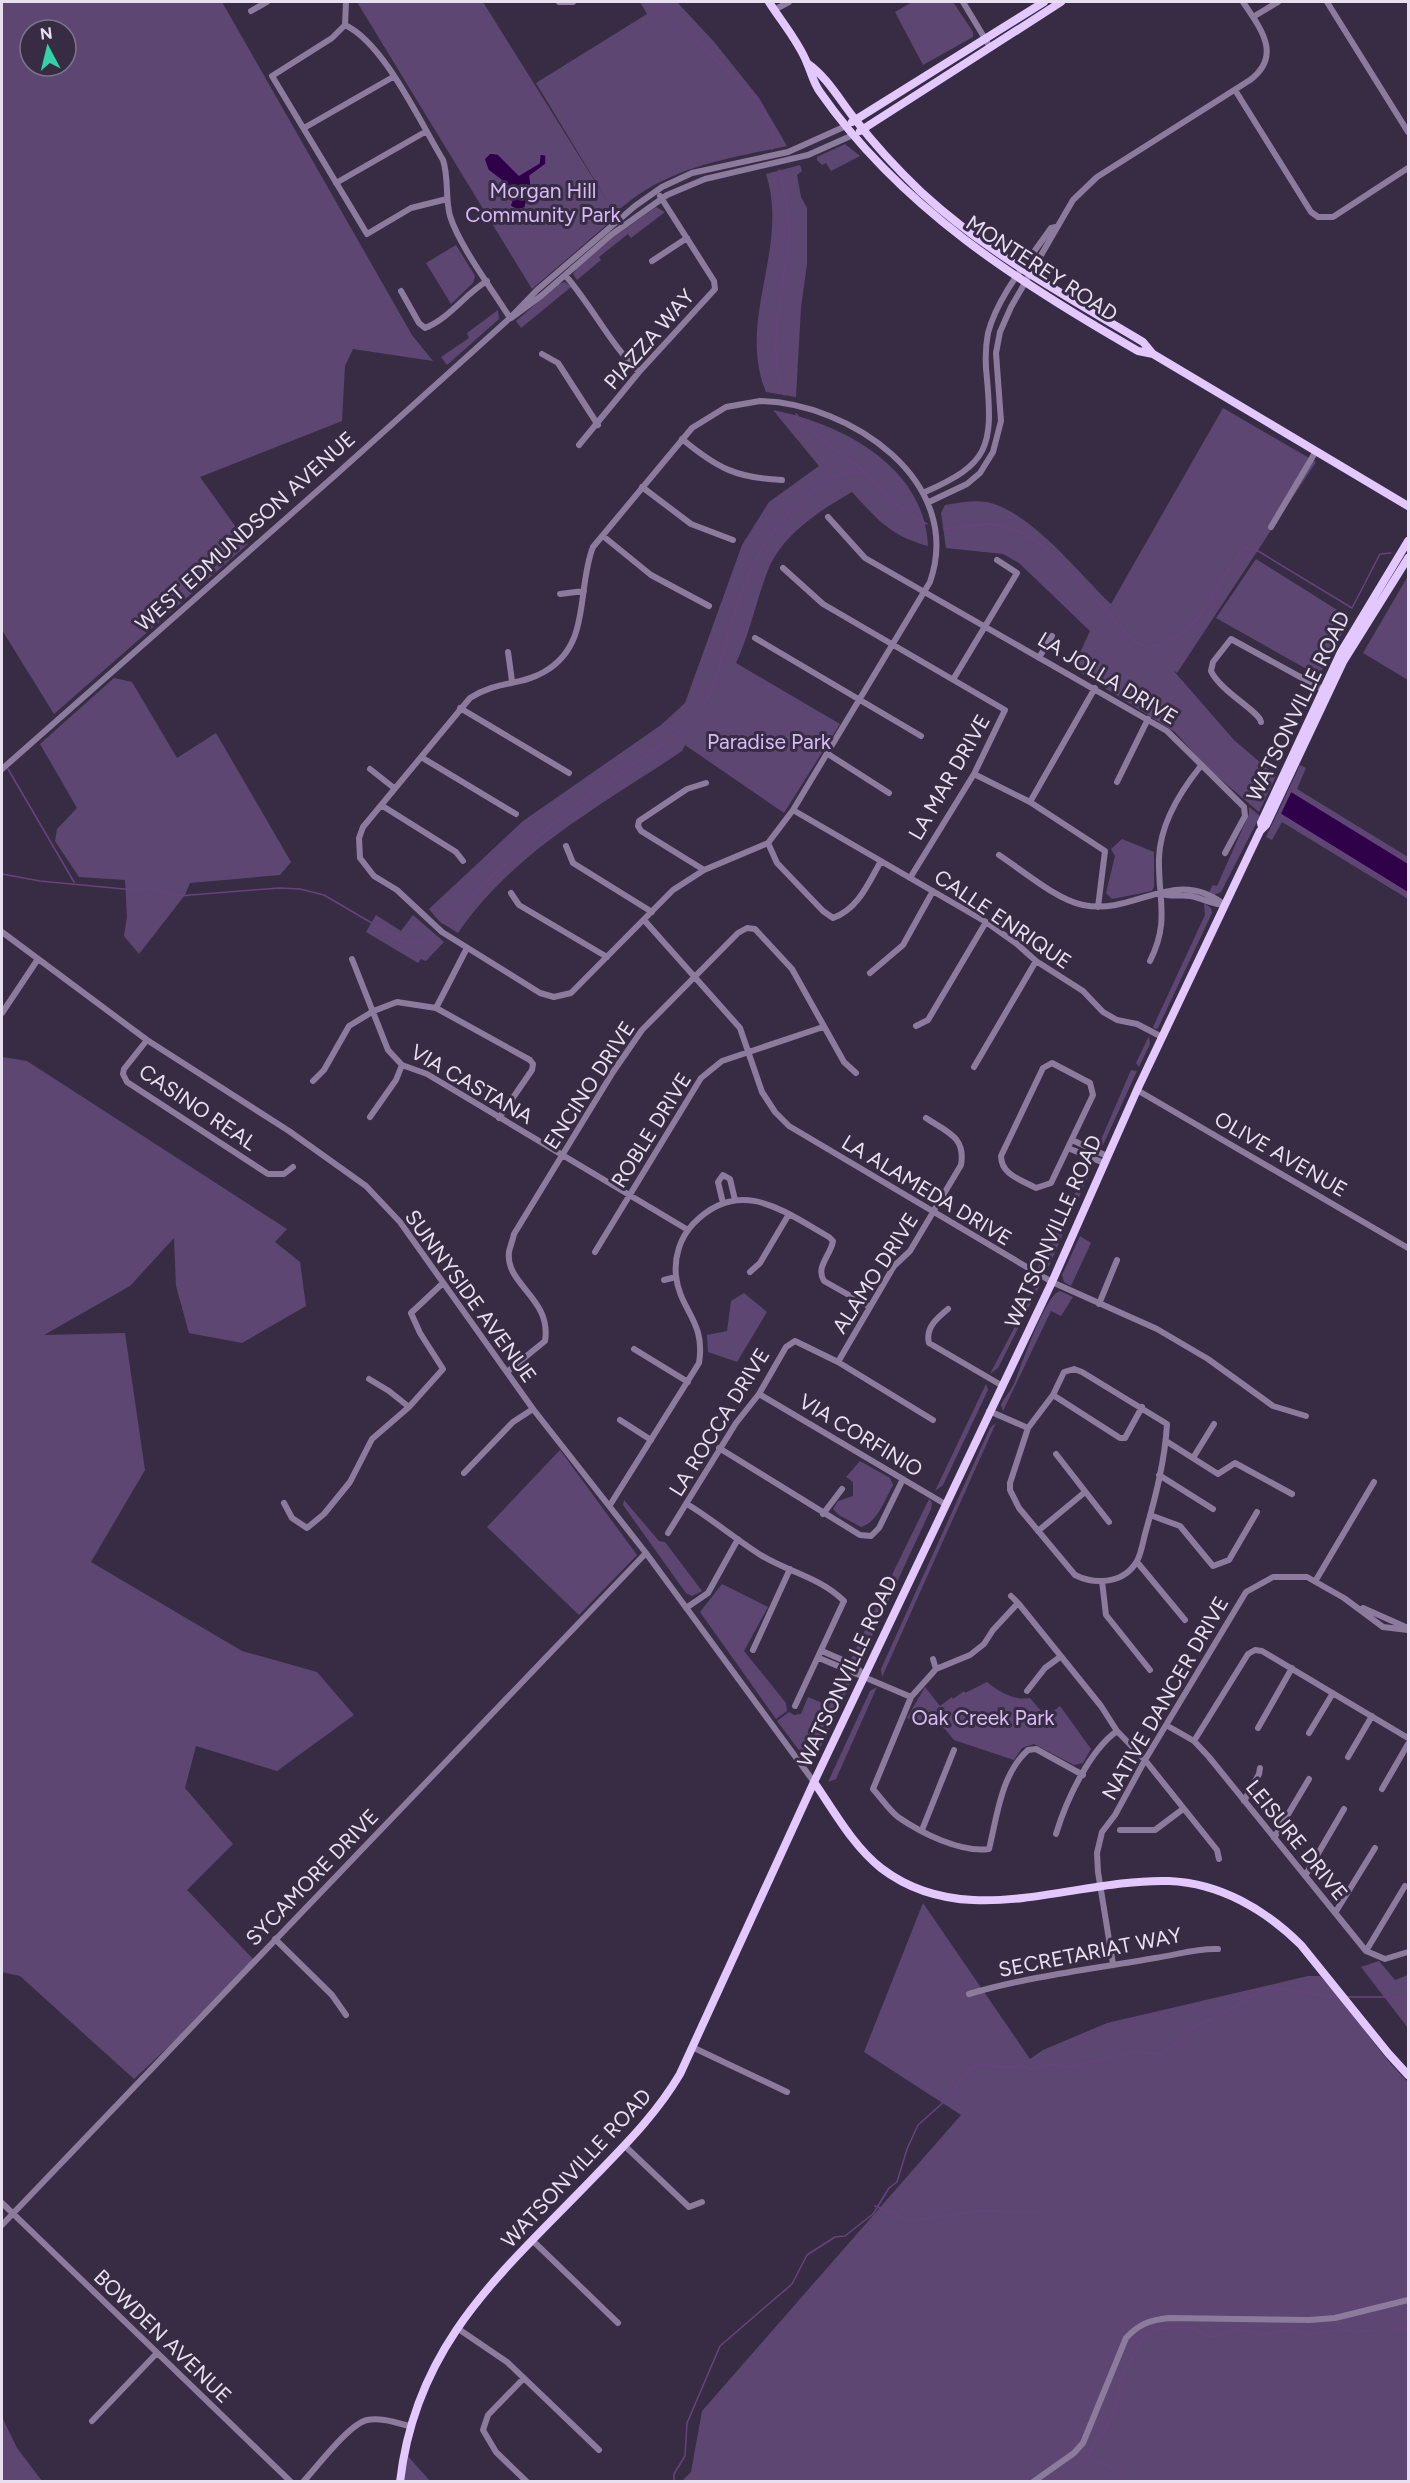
<svg xmlns="http://www.w3.org/2000/svg" width="1410" height="2483" font-family="Figtree,sans-serif">
  <style>
    .green { fill: #5d4772; fill-rule: evenodd }
    .water { fill: #2e0149; stroke: #66447b; stroke-width: 1.5 }
    .lines { fill: none; stroke-linecap: round; stroke-linejoin: round }
    .stream { stroke: #66447b; stroke-width: 1.5 }
    .minor { stroke: #8c7b9d; stroke-width: 6 }
    .major { stroke: #e3c7ff; stroke-width: 8 }
    .labels { text-anchor: middle; dominant-baseline: central; stroke-width: 6; stroke-linejoin: round; paint-order: stroke }
    .park-label { font-size: 21px; fill: #d8baf7; stroke: #382c44 }
    .street-label { font-size: 21px; fill: #e8e0f0; stroke: #382c44 }
  </style>
  <rect width="100%" height="100%" fill="#382c44"/>
  <!-- green -->
  <path class="green" d="M2,2H222L412,335L433,361L353,349L345,366L342,421L200,477L248,544L54,714L2,630ZM30,30H66V66H30Z
    M357,2H483L611,207L536,83L647,14L640,2H677L715,43L759,98L787,146C731,158 678,165 631,200C625,205 617,209 617,216L532,289Z
    M912,2H953L973,32V37L923,65L895,12Z
    M845,144L860,156L831,171L826,163L822,165L817,160V157Z
    M800,165L802,171L797,175L801,197L807,208V264L801,307L796,397L766,392C736,319 790,249 766,174Z
    M656,207L665,212L631,238L628,234L599,257L601,260L577,280L573,274L577,268L611,239Z
    M456,245L475,276L473,283L451,304L426,263Z
    M565,282L571,287L521,328L516,321L559,284Z
    M498,310L499,319L447,365L441,357L469,338L467,333Z
    M1223,408L1316,462L1177,673L1173,670L1234,740L1276,776L1259,812L1205,766L1175,732L1073,668L1090,631L1019,563L1003,554L946,548L941,513L945,505C958,503 973,500 986,502C1030,510 1079,574 1111,604Z
    M773,410C843,424 925,467 928,546C890,536 877,519 852,492C819,511 783,534 768,570C756,601 750,633 736,663L840,724L784,813L685,745L682,751C602,805 513,852 458,933L439,921L429,909L523,821L661,725L685,703L742,545L769,502L819,466Z
    M1256,559L1350,618L1319,676L1216,618Z
    M1408,576V680L1363,653Z
    M114,678L132,682L177,758L216,733L291,862L280,875L190,883L185,895L139,954L124,936L127,917L125,880L79,877L55,841L57,829L77,808L40,744Z
    M1300,765L1306,768L1297,789L1408,857V899L1282,822L1272,840L1266,837Z
    M1249,807L1260,816L1221,892L1214,895L1209,892L1213,885L1217,886L1249,814Z
    M1122,839L1154,852V887L1152,891L1112,899L1106,893L1115,856L1111,849Z
    M1204,903L1211,908L1212,913L1158,1028L1155,1029L1153,1027L1205,915Z
    M376,915L401,931L413,915L444,942L426,961L421,959L418,963L366,932Z
    M1149,1036L1150,1044L1139,1067L1136,1063Z
    M2,1057L27,1061L287,1229L275,1242L300,1262L306,1306L242,1343L189,1333L176,1286L174,1238L130,1286L44,1335L125,1333L145,1470L91,1562L242,1651L317,1672L354,1715L277,1771L196,1746L185,1788L233,1844L187,1890L254,1960L211,2007L134,2079L20,1976L2,1972Z
    M1131,1070L1137,1071L1103,1145L1097,1149Z
    M1091,1162L1090,1172L1049,1266L1043,1270L1037,1269Z
    M1080,1236L1091,1243L1071,1286L1064,1282L1062,1275Z
    M1039,1281L1040,1285L998,1368L990,1374Z
    M1060,1291L1073,1297L1061,1316L1051,1311L1003,1411L1001,1405C1005,1396 1012,1390 1015,1381C1022,1365 1045,1295 1060,1291Z
    M744,1293L767,1312L737,1362L708,1352L707,1335L727,1331L731,1301Z
    M986,1384L988,1390L943,1485L935,1491Z
    M996,1423L882,1677L881,1669L990,1428Z
    M560,1450L637,1555L579,1615L487,1527Z
    M860,1461L890,1478L893,1485C885,1499 878,1522 861,1527L839,1515L833,1509L838,1501L853,1496V1482L846,1477Z
    M929,1499L932,1502L931,1509L862,1657L855,1662L850,1661Z
    M624,1500L659,1541L665,1542L702,1591L692,1596L686,1593L623,1505Z
    M722,1584L768,1607L744,1651L786,1703L787,1711L776,1719L700,1612Z
    M846,1672L850,1684L821,1746L815,1754H802L777,1721L789,1712L794,1715L801,1714L808,1697L829,1706Z
    M987,1682C999,1692 1015,1701 1030,1698L1046,1717L1060,1706L1091,1749L1083,1763L1074,1765L1034,1744L1022,1748L1014,1760L954,1740L945,1729L936,1725L932,1728L907,1718L925,1687L940,1706L952,1697L953,1699L964,1691L965,1693Z
    M877,1687L836,1779L828,1782L870,1691Z
    M923,1903L1030,2059L1043,2050L1107,2023L1308,1976H1320C1352,2008 1375,2050 1408,2082V2481L681,2482L691,2472L702,2411L961,2115L864,2052Z
    M1379,1961L1395,1980L1408,1975V2028L1361,1967Z
    M2,2417L17,2448L42,2481H2Z
    M406,2454L430,2481L403,2482Z"/>
  <!-- water -->
  <path class="water" d="M490,153L498,154L519,175L539,163L540,154L546,155V164L530,176L531,185L525,208L517,210L510,206L515,191L488,170L484,159Z
    M1291,791L1408,863V893L1280,814Z"/>
  <g class="lines">
    <!-- stream -->
    <path class="stream" d="M654,2L745,87L766,112L773,137L772,149
      M779,170C788,198 791,229 787,257C781,296 767,358 784,395
      M796,414C815,439 837,448 860,468C883,487 899,512 927,524
      M944,529C962,527 982,522 999,525C1053,535 1096,604 1133,640L1147,648C1206,637 1211,586 1245,547L1258,551L1352,608L1380,554L1391,553
      M672,737C685,728 696,719 704,705C715,685 721,661 727,639C745,580 759,535 809,494C827,478 842,469 866,474
      M8,769L74,882
      M2,874L40,881L134,890L153,889L178,896L279,888L300,889L324,895L404,942H423L432,933
      M442,923C514,853 585,794 670,740
      M1345,1997H1408
      M875,2206L912,2221L976,2211L1040,2212
      M1387,2330L1408,2329
      M1089,2458L1108,2466L1129,2482
      M674,2482V2474L685,2456L687,2423L720,2346L792,2284L807,2255L835,2237L845,2236L873,2214L889,2188L897,2182L907,2149L918,2125L946,2100L970,2069L981,2064L1009,2068L1021,2065L1031,2069L1052,2064L1069,2067L1134,2052L1162,2054L1197,2025L1217,2017L1262,1990L1276,1988L1338,1998
      M1023,2482L1028,2479
      M1050,2482L1087,2457L1093,2445L1104,2432L1115,2408L1122,2378L1142,2339L1156,2329L1189,2327L1212,2337L1238,2329L1260,2335L1295,2329L1308,2335L1340,2329L1358,2332L1374,2330
      M1248,2482H1252"/>
    <!-- minor -->
    <path class="minor" d="M559,2H573
      M963,2L990,47
      M1327,2L1408,132
      M774,10L789,2
      M251,11L267,2
      M1253,17L1278,2
      M345,25L332,38L272,76L367,234L411,208L447,199
      M345,25C384,43 420,122 443,160C449,178 445,198 450,216C460,247 492,289 510,318
      M345,25L346,2
      M1235,90L1311,212L1318,217H1333L1408,168
      M304,128L393,77
      M336,183L425,132
      M652,261L687,238
      M565,275C592,306 610,344 639,372
      M401,291L419,323L425,328C450,318 465,294 487,281
      M511,318L541,296L611,235L667,195L705,179L808,155L853,135
      M542,354L558,363L598,425
      M760,401C850,403 965,481 930,582L793,810L768,843L704,870L673,890L571,993L554,997L540,993L442,932L397,890L374,876L360,858L359,838L363,827L470,698C498,680 520,686 544,672C592,645 576,590 593,547L692,428L726,407Z
      M682,439C717,468 736,478 782,480
      M579,445L639,372L715,289L714,281L660,196
      M642,487L691,524L733,540
      M925,492C989,464 993,447 987,379C985,363 985,349 988,333C998,295 1029,260 1051,228L1056,227
      M929,502L967,484L980,473L993,452L1001,421L996,353L1000,332L1011,307L1073,200L1097,177L1250,80C1283,55 1260,28 1243,2
      M828,517L865,558L1167,731L1244,807L1245,816L1225,853
      M1271,527L1316,451
      M603,536L651,575L709,606
      M783,568L823,604L1005,710L974,774L910,878
      M560,594L584,591
      M755,638L921,736
      M508,652L512,681
      M1040,656L1052,636
      M954,678L1017,573L997,560
      M460,708L569,773
      M1261,722C1260,712 1220,691 1211,671L1213,662L1231,639L1322,689
      M828,754L889,793
      M421,757L516,814
      M2,769L340,471L510,318L537,290L635,206L662,187L692,173L788,152L846,126
      M370,769L394,788
      M974,774L1030,802L1105,851L1098,907
      M1117,782L1148,719
      M1030,802L1095,688
      M381,805L456,852L463,861
      M793,810L986,922L1017,944L1036,961L1083,991L1103,1012L1117,1020L1137,1024L1162,1037
      M768,843L777,863L823,911L833,918C858,909 868,884 881,861
      M566,846L573,863L652,912
      M999,855C1022,870 1057,900 1083,905C1136,916 1174,865 1225,905
      M704,870L641,831L638,826L639,821L687,789L706,783
      M511,893L519,905L607,957
      M1160,893C1171,898 1179,894 1190,896C1203,898 1212,905 1225,905
      M644,920L740,1028L762,1092L775,1112L789,1126L1052,1282L1157,1329L1208,1359L1273,1406L1306,1416
      M2,932L147,1040L289,1131L366,1186L400,1222L533,1409L646,1553L814,1782
      M352,959L388,1050L402,1065L427,1074L688,1230
      M1150,961C1170,921 1158,900 1159,858C1160,824 1180,792 1200,767
      M870,973L903,945L933,891
      M436,1008L467,948
      M371,1012L397,1002L436,1008L530,1060L533,1064L532,1070L499,1118
      M2,1013L38,959
      M916,1026L928,1020L986,922
      M147,1040L124,1069L123,1074L127,1082L268,1174H284L293,1167
      M1052,1063L1090,1083L1093,1095L1051,1183L1036,1188C1022,1180 1001,1175 1001,1156L1043,1068Z
      M974,1067L1036,961
      M313,1081L324,1070L349,1026L372,1012
      M1137,1090L1408,1248
      M370,1117L396,1080L402,1065
      M1072,1140L1107,1156
      M1068,1148L1104,1163
      M723,1203L718,1182L723,1175L730,1179L735,1200
      M595,1252L701,1078L722,1061L823,1027
      M750,1272L760,1263L789,1214
      M664,1280L676,1277
      M1099,1304L1117,1260
      M948,1309C937,1318 925,1328 929,1343L1001,1385
      M634,1349L688,1382
      M838,1362L894,1266L910,1251L961,1165C966,1137 947,1132 926,1118
      M1074,1369L1082,1372L1167,1424C1165,1461 1155,1499 1145,1534C1143,1542 1141,1554 1137,1561C1124,1584 1095,1585 1075,1575L1019,1508L1010,1490V1483L1028,1428L1053,1395L1064,1372Z
      M507,1372L545,1341C552,1298 505,1285 509,1252C510,1246 513,1240 514,1234L613,1072L642,1030L738,933L747,928L755,929L792,969L844,1062L856,1073
      M369,1379L389,1391L409,1407
      M759,1394L945,1504
      M1053,1395L1120,1438H1125L1142,1407
      M989,1411L1028,1428
      M620,1420L651,1440
      M1166,1441L1218,1474L1235,1463L1292,1494
      M719,1448L860,1535L871,1536L879,1528L903,1479
      M1056,1454L1109,1522
      M1193,1458L1214,1424
      M464,1473L513,1422L533,1409
      M1159,1475L1213,1509
      M284,1503L292,1518L307,1528L324,1514L350,1482L372,1439L409,1407L443,1369L420,1333L411,1313L443,1283
      M687,1504C712,1519 734,1538 759,1554C787,1572 818,1576 844,1601L795,1706
      M610,1505L699,1363C706,1321 680,1311 676,1276C674,1257 680,1238 693,1224C739,1176 782,1210 829,1237L833,1241C831,1255 815,1267 824,1281L870,1307
      M823,1514L842,1489
      M1150,1515L1180,1526L1213,1566L1229,1560L1257,1512
      M1038,1531L1085,1492
      M668,1533L736,1423L759,1394L786,1347L795,1341L838,1362L933,1420
      M1137,1562L1185,1620
      M1316,1580L1374,1482
      M1102,1581L1106,1615L1150,1670
      M1011,1596L1018,1603
      M686,1608L708,1593L738,1539
      M1363,1608L1408,1628
      M753,1650L790,1569
      M822,1651L854,1665L864,1675
      M819,1658L911,1697L936,1669L970,1655L984,1644L993,1630L1018,1603L1101,1706L1117,1731L1145,1760L1217,1850L1219,1859
      M933,1659L936,1669
      M1027,1691L1045,1668L1060,1657
      M911,1697L873,1789C881,1798 889,1810 898,1817C921,1833 961,1853 989,1849C997,1817 1001,1774 1028,1750L1036,1749L1083,1775
      M1166,1725L1194,1741L1209,1757L1366,1951L1385,1959L1408,1952
      M1258,1728L1292,1668
      M1309,1733L1333,1693
      M1194,1741L1248,1654L1255,1650L1262,1651L1408,1738
      M1348,1757L1372,1716
      M1382,1789L1408,1744
      M1244,1801L1259,1774L1260,1768
      M922,1830L954,1750
      M1120,1830H1155L1183,1809
      M1056,1834C1066,1801 1089,1751 1117,1731
      M1274,1838L1309,1779
      M1305,1876L1344,1809
      M1335,1913L1375,1848
      M275,1939L332,1995L346,2015
      M1366,1951L1405,1886
      M1113,1964L1098,1872L1097,1853L1102,1832L1115,1815L1145,1760L1246,1592L1273,1577H1307L1344,1598L1383,1627L1408,1630
      M969,1994C1030,1976 1092,1969 1155,1958C1177,1955 1196,1948 1218,1949
      M692,2047L787,2092
      M625,2146L689,2207L702,2202
      M2,2203L291,2482
      M2,2225L646,1553
      M533,2241L618,2323
      M457,2328L507,2362L599,2450
      M524,2378L488,2415L483,2430L496,2452L527,2482
      M92,2421L156,2354
      M303,2482C317,2467 349,2424 367,2420C380,2417 397,2423 409,2426
      M1033,2482L1074,2453L1083,2443L1126,2338C1139,2324 1150,2320 1169,2318L1309,2320L1335,2318L1408,2300"/>
    <!-- major -->
    <path class="major" d="M769,2C781,21 799,42 807,63C812,74 813,82 820,92C901,208 1018,282 1138,351L1153,354
      M807,63C827,77 839,99 854,118C874,144 897,169 921,192C987,253 1066,296 1143,342L1153,354L1408,506
      M852,122L1044,2
      M860,131L1061,2
      M1262,827L1261,823L1341,652L1408,541
      M814,1782C834,1811 853,1846 881,1868C967,1934 1073,1878 1169,1881C1220,1883 1266,1910 1301,1945L1388,2053L1408,2075
      M400,2482C416,2341 504,2271 596,2175C627,2143 657,2113 680,2074L814,1782L1052,1282L1137,1090L1260,831L1266,825L1343,662L1408,558"/>
  </g>
  <g class="labels">
    <!-- park labels -->
    <g class="park-label">
      <text x="543" y="190">Morgan Hill<tspan x="543" dy="24">Community Park</tspan></text>
      <text x="769" y="741">Paradise Park</text>
      <text x="983" y="1717">Oak Creek Park</text>
    </g>
    <!-- street labels -->
    <g class="street-label">
      <text transform="translate(1042 268) rotate(33)">MONTEREY ROAD</text>
      <text transform="translate(649 339) rotate(-49)">PIAZZA WAY</text>
      <text transform="translate(245 531) rotate(-42)">WEST EDMUNDSON AVENUE</text>
      <text transform="translate(1108 678) rotate(31)">LA JOLLA DRIVE</text>
      <text transform="translate(1298 706) rotate(-64)">WATSONVILLE ROAD</text>
      <text transform="translate(949 777) rotate(-60)">LA MAR DRIVE</text>
      <text transform="translate(1003 919) rotate(34)">CALLE ENRIQUE</text>
      <text transform="translate(472 1084) rotate(30)">VIA CASTANA</text>
      <text transform="translate(589 1085) rotate(-57)">ENCINO DRIVE</text>
      <text transform="translate(198 1107) rotate(34)">CASINO REAL</text>
      <text transform="translate(651 1130) rotate(-58)">ROBLE DRIVE</text>
      <text transform="translate(1281 1154) rotate(30)">OLIVE AVENUE</text>
      <text transform="translate(927 1190) rotate(31)">LA ALAMEDA DRIVE</text>
      <text transform="translate(1053 1231) rotate(-66)">WATSONVILLE ROAD</text>
      <text transform="translate(875 1273) rotate(-57)">ALAMO DRIVE</text>
      <text transform="translate(471 1296) rotate(54)">SUNNYSIDE AVENUE</text>
      <text transform="translate(719 1422) rotate(-58)">LA ROCCA DRIVE</text>
      <text transform="translate(861 1435) rotate(31)">VIA CORFINIO</text>
      <text transform="translate(847 1671) rotate(-65)">WATSONVILLE ROAD</text>
      <text transform="translate(1165 1698) rotate(-60)">NATIVE DANCER DRIVE</text>
      <text transform="translate(1297 1840) rotate(51)">LEISURE DRIVE</text>
      <text transform="translate(312 1877) rotate(-46)">SYCAMORE DRIVE</text>
      <text transform="translate(1090 1952) rotate(-11)">SECRETARIAT WAY</text>
      <text transform="translate(576 2168) rotate(-47)">WATSONVILLE ROAD</text>
      <text transform="translate(163 2336) rotate(44)">BOWDEN AVENUE</text>
    </g>
  </g>
  <!-- border -->
  <rect width="1410" height="2483" fill="none" stroke="#e8e0f0" stroke-width="6"/>
  <!-- north arrow -->
  <g transform="translate(48 48) rotate(353)"><circle r="28" fill="#382c44" stroke="#7e7489" stroke-width="1.5"/>
  <path d="M0-4.5L10 22L0 15L-10 22Z" fill="#31d4a9"/>
  <text y="-9" font-size="16" font-weight="bold" text-anchor="middle" fill="#e8e0f0">N</text>
  </g>
</svg>
